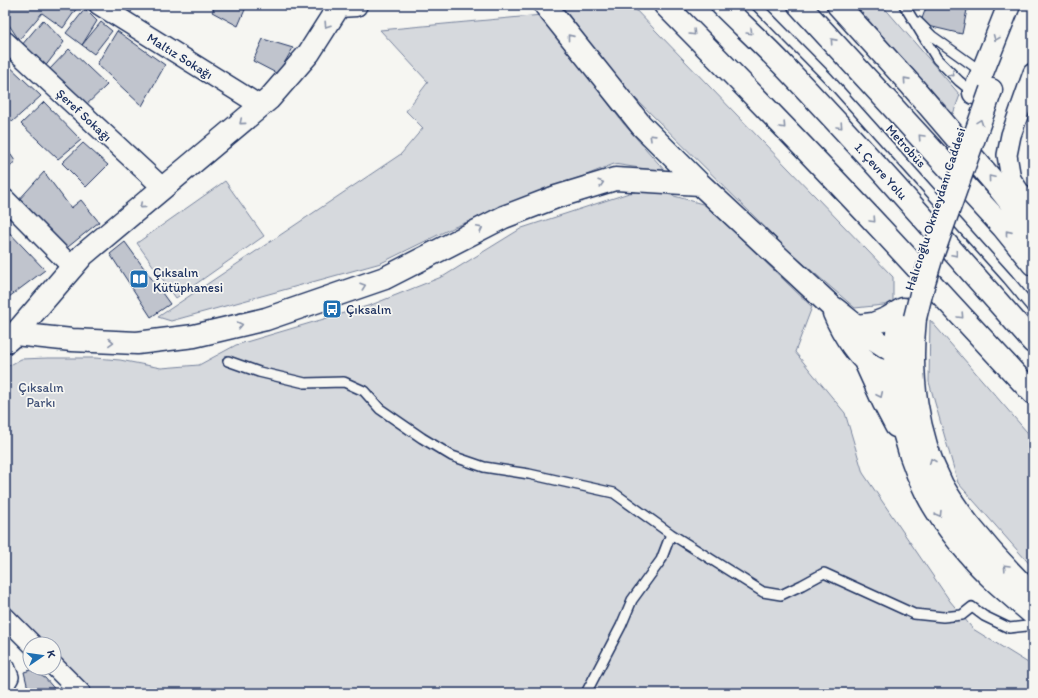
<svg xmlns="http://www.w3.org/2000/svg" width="1038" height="698" font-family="Itim,sans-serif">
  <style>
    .green { fill: #d6d9dd; stroke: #78849e }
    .building { fill: #c0c4cd; stroke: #1b2f5e }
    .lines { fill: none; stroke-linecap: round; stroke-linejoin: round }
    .lane-casing { stroke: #1b2f5e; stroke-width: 12 }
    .street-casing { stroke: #1b2f5e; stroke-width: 22 }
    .secondary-casing { stroke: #1b2f5e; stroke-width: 25 }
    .highway-casing { stroke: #1b2f5e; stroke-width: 25 }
    .lane { stroke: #f6f6f2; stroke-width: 9 }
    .street { stroke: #f6f6f2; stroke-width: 19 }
    .secondary { stroke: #f6f6f2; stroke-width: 22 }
    .highway { stroke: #f6f6f2; stroke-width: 22 }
    .secondary-bridge-casing { stroke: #1b2f5e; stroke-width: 25; stroke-linecap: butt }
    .secondary-bridge { stroke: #f6f6f2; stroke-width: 22 }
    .oneway { stroke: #8892a8 }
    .labels { text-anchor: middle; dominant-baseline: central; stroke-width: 3.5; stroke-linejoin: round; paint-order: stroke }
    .street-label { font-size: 13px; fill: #1b2f5e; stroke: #f6f6f2 }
    .poi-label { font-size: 13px; fill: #1b2f5e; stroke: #f6f6f2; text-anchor: start }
    .park-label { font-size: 13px; fill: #405177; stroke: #f6f6f2 }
  </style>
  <rect width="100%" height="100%" fill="#f6f6f2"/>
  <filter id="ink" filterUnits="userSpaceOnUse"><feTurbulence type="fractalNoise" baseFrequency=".025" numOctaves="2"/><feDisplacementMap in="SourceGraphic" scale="8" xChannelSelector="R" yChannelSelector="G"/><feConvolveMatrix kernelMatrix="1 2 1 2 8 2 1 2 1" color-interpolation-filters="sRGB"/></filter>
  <g filter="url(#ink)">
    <!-- green -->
    <path class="green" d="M561,5H631L893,277V304L855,308L790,252L624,87Z
      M855,5H882L960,95L953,114Z
      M542,15L623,123L666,172L614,164L452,228L381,263L171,321L158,317L401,154L423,128L406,111L428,82L380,30Z
      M225,181L264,236L176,298L137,243Z
      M653,190L706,205L812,307L795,352L845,413L863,473L950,601L973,629L1033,666V693H95L54,653V644H44L5,604V368L21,359L48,358H95L120,360L161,368L199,365L236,345L371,305L444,276L522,228L629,193Z
      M930,320L1033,439V568L958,483L929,382Z"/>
    <!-- building -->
    <path class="building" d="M12,5H79L63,28L42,13L19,40L5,19V13Z
      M109,5H135L128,17Z
      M216,5H247L238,26L212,12Z
      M927,5H968L962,34L920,24Z
      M85,9L97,21L82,45L66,33Z
      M43,20L64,42L44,68L21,46Z
      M101,22L112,31L94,54L82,45Z
      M117,31L165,65L142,106L97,64Z
      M263,39L293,48L278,74L253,61Z
      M69,49L107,85L83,108L49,70Z
      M5,62L41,96L12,122L5,114Z
      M44,102L81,140L58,159L21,124Z
      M83,143L108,165L86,187L62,163Z
      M5,146L15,161L5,173Z
      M44,172L71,208L81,200L99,222L63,251L17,202Z
      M5,228L45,270L5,300Z
      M125,242L170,304L151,317L110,254Z
      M31,670L45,678L58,693H29L24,672Z"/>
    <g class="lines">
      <defs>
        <path id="lane" d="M756,5L828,78L1008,279L1033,309
          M904,5L937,59L959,81L974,93
          M918,22L932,36L982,72
          M228,361L259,372L305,383L344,382L364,391L380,409L422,438L452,456L484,467L529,474L614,493L671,534L763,592L781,595L802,585L824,573L914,614L943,617L962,615L972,607L984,616L1009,628L1027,626L1033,620
          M586,693L621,626L632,600L661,560L671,534"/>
        <path id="street" d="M99,5L261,106
          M5,41L163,188
          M1033,73L1011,135L1007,155L1011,179L1027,203L1033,210
          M5,199L73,268
          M5,617L32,644
          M54,666L81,693
          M5,667L9,677L5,684"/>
        <path id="secondary" d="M545,5L641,125L700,184L831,306C844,315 855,326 868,335C883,346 899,354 913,365
          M991,90L982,92L974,93L1009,5
          M903,309C901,317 898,325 897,333C890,383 903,447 926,492C937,514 953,535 969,554C988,577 1011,595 1033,614
          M834,313C841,330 861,365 880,370C890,373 899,371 908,367
          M915,318C909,374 916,434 942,485C950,499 959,512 969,525C989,550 1010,573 1033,595
          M857,326L873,324L888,318L903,309
          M15,334L72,340L137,343L194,336L266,319L385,278L504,217L556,197L615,179L700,184
          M7,341L15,334L83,255L269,99L309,53L339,6L356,5
          M864,359L884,403L896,426"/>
        <path id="highway" d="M665,5C738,79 810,153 881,229C932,284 982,339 1033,393
          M722,5C742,25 763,44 783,65C869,155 951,249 1033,342
          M799,5L1003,227L1033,264
          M838,5L911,85L994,182L1033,231"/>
      </defs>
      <!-- lane casing -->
      <use href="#lane" class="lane-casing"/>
      <!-- street casing -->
      <use href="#street" class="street-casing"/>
      <!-- secondary casing -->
      <use href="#secondary" class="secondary-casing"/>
      <!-- highway casing -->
      <use href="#highway" class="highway-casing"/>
      <!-- lane -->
      <use href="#lane" class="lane"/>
      <!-- street -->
      <use href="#street" class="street"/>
      <!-- secondary -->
      <use href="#secondary" class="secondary"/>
      <!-- highway -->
      <use href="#highway" class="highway"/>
      <defs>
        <path id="secondary-bridge" d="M915,318L924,282L931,259L991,90"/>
      </defs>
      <!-- secondary-bridge casing -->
      <use href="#secondary-bridge" class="secondary-bridge-casing"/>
      <!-- secondary-bridge -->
      <use href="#secondary-bridge" class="secondary-bridge"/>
    </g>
    <!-- one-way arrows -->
    <defs><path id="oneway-chevron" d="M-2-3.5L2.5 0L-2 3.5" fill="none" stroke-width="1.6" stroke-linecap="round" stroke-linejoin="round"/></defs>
    <g class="oneway">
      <use href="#oneway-chevron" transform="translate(327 25) rotate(123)"/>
      <use href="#oneway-chevron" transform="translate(750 32) rotate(45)"/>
      <use href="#oneway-chevron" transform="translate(693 33) rotate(46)"/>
      <use href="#oneway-chevron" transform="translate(570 37) rotate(-129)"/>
      <use href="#oneway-chevron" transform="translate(996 38) rotate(112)"/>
      <use href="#oneway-chevron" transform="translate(833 41) rotate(-132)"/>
      <use href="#oneway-chevron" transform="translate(952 74) rotate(44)"/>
      <use href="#oneway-chevron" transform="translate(906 80) rotate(-132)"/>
      <use href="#oneway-chevron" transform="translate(242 122) rotate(140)"/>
      <use href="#oneway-chevron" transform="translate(980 122) rotate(-70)"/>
      <use href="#oneway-chevron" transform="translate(783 126) rotate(47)"/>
      <use href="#oneway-chevron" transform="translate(840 126) rotate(47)"/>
      <use href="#oneway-chevron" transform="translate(652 137) rotate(-136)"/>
      <use href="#oneway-chevron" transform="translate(921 137) rotate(-133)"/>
      <use href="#oneway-chevron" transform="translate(991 178) rotate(-130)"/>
      <use href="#oneway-chevron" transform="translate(601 183) rotate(-17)"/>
      <use href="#oneway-chevron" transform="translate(142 206) rotate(140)"/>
      <use href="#oneway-chevron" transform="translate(873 220) rotate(47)"/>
      <use href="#oneway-chevron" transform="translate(480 229) rotate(-27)"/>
      <use href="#oneway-chevron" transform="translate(1008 233) rotate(-129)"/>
      <use href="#oneway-chevron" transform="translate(955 254) rotate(49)"/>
      <use href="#oneway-chevron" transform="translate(363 286) rotate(-19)"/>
      <use href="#oneway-chevron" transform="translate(961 316) rotate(47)"/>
      <use href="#oneway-chevron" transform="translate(240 325) rotate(-13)"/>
      <use href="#oneway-chevron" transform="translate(111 342) rotate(2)"/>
      <use href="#oneway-chevron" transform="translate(880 395) rotate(65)"/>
      <use href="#oneway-chevron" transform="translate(932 461) rotate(-112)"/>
      <use href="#oneway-chevron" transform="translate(939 514) rotate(59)"/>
      <use href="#oneway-chevron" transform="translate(1006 567) rotate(-133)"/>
    </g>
  </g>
  <!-- icons -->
  <defs>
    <symbol id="library-square" viewBox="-11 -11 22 22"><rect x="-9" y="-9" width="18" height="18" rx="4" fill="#1f6fb2" stroke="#f6f6f2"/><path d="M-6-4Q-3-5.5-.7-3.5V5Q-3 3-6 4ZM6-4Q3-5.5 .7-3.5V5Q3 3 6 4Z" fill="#fff"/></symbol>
    <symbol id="bus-square" viewBox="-11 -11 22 22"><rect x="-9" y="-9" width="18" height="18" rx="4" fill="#1f6fb2" stroke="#f6f6f2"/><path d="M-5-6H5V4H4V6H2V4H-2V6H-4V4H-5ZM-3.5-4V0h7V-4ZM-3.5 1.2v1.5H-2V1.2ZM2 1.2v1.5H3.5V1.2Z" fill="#fff"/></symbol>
  </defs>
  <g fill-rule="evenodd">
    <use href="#library-square" x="128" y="268" width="22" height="22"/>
    <use href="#bus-square" x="321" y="298" width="22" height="22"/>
  </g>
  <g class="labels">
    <!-- street labels -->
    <g class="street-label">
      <text transform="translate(180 56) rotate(32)">Maltız Sokağı</text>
      <text transform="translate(84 115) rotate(43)">Şeref Sokağı</text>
      <text transform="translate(906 146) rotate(48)">Metrobüs</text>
      <text transform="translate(881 171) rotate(48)">1. Çevre Yolu</text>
      <text transform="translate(935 209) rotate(-72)">Halıcıoğlu Okmeydanı Caddesi</text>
    </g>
    <!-- poi labels -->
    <g class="poi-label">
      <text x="153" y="272">Çıksalın<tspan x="153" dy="15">Kütüphanesi</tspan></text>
      <text x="346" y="309">Çıksalın</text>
    </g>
    <!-- park labels -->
    <g class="park-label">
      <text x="41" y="387">Çıksalın<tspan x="41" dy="15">Parkı</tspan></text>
    </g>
  </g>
  <!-- margin -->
  <rect width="1038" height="698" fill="none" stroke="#f6f6f2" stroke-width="20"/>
  <rect x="10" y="10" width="1018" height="678" fill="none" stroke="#1b2f5e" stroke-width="1.5" filter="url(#ink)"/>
  <!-- north arrow -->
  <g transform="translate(42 656) rotate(77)"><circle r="19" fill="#f6f6f2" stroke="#9ea6b7"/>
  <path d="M0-3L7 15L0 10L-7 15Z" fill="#1f6fb2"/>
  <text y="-6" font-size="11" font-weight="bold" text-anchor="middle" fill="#1b2f5e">K</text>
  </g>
</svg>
